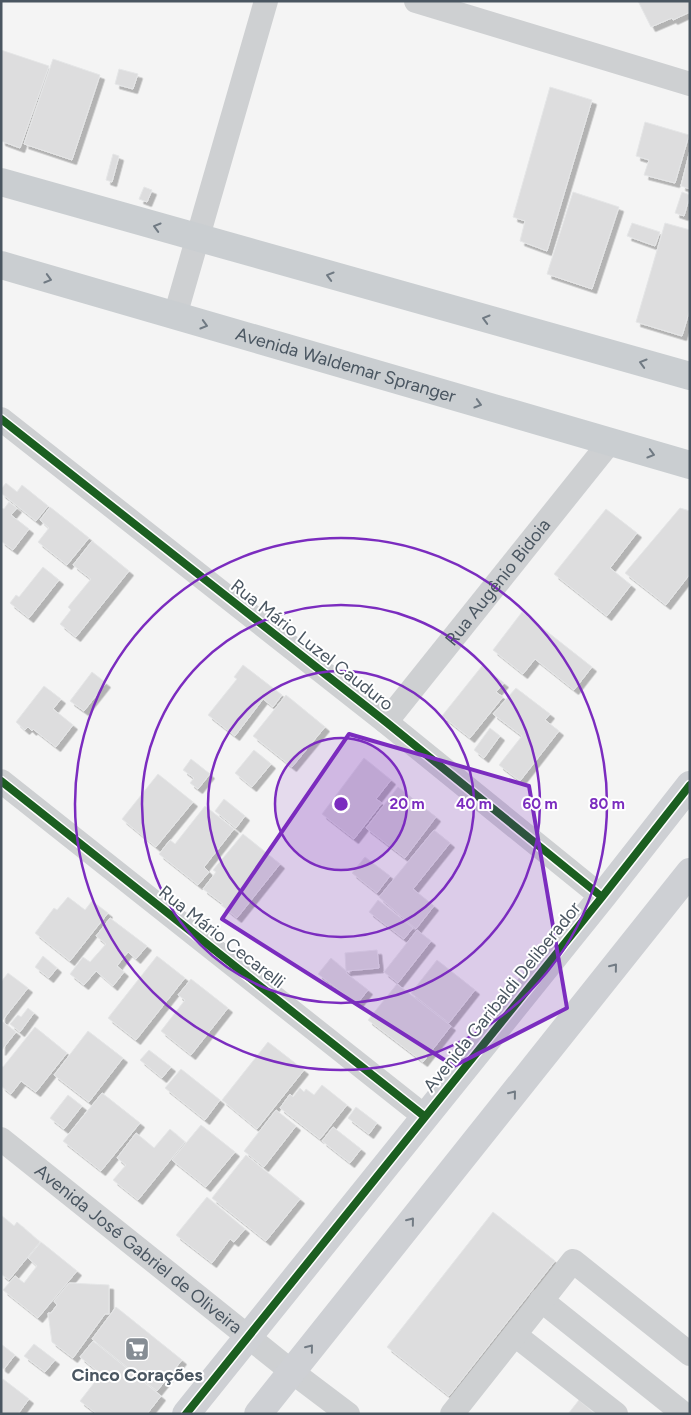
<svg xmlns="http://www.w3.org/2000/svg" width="691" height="1415" font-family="Figtree,sans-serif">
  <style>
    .building { fill: #ddddde; stroke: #e5e6e7; filter: url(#shadow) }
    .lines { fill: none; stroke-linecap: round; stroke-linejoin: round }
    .street { stroke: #ced0d2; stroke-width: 24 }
    .secondary { stroke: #ced0d4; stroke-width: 28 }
    .primary { stroke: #caced1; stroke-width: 28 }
    .cycleway-casing { stroke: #fff; stroke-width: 11 }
    .cycleway { stroke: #1b5e20; stroke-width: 8 }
    .oneway { stroke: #707a83 }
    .oneway2 { stroke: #727b84 }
    .marked { fill: #7b2cbf; fill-opacity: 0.2; stroke: #7b2cbf; stroke-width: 4; stroke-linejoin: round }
    .ring { fill: none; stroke: #7b2cbf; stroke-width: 2.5 }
    .labels { text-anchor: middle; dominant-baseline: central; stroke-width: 4; stroke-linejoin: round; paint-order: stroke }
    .street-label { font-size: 18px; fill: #4a5661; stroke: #fff }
    .poi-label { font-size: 18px; font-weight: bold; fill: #4a5661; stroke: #fff }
    .centre { fill: #7b2cbf; stroke: #fff; stroke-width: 2.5 }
    .ring-label { font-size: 15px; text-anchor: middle; font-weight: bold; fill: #7b2cbf; stroke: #fff; stroke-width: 4; stroke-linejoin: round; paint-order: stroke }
  </style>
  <defs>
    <filter id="shadow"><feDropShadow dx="4.5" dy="4.5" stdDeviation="0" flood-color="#0004"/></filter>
  </defs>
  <rect width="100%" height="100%" fill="#f4f4f4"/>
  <!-- building -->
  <path class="building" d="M638,1H690V12L673,20L672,18L651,27Z
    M1,50L49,66L20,148L1,141Z
    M53,59L100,75L72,160L24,144Z
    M119,69L138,74L133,89L115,84Z
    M550,87L592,100L547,251L520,241L525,221L513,217Z
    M645,122L689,135L675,183L644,175L649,160L636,156Z
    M690,150V189L681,186Z
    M113,154L119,156L112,182L106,180Z
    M144,187L152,190L147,202L139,199Z
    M573,192L619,207L592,289L547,274Z
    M682,192L690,195L684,216L675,213Z
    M632,223L660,232L655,246L627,236Z
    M665,223L690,230V309L682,336L636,322Z
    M6,483L17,492L22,485L48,506L36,521L1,493V489Z
    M9,502L17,508L11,515L29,529L13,550L1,541V508L4,509Z
    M50,507L89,538L67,565L38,542L49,528L40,520Z
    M680,508L690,511V574L666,605L625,573Z
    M606,509L637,533L610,568L631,585L607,616L554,574Z
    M92,541L129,571L76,637L60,624L71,610L68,607L91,579L73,565Z
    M43,567L59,580L29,618L10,603L16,595L19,597Z
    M522,612L592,667L574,690L535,659L523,674L493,650Z
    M243,665L282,695L273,707L263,699L235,736L208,715L237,679L234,677Z
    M482,666L504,683L496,692L503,697L470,738L442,716Z
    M92,672L106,683L84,711L70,701Z
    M44,686L61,699L53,709L73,725L56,747L33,729L32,731L28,727L25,730L16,722Z
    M516,688L550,714L545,720L559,731L520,781L499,765L522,736L493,714Z
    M286,695L325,727L292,767L253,736Z
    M490,728L500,736L484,758L474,750Z
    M254,750L271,764L252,787L235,773Z
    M364,758L391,780L376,799L382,803L354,839L322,814Z
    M191,759L210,774L198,789L190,783L194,778L183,770Z
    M158,774L193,802L156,847L122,819Z
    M398,787L436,817L405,858L366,828Z
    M224,799L245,816L236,828L215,811Z
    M205,806L234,829L204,867L209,872L198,885L159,854L170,840L175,844Z
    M434,830L450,843L413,889L434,906L416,929L379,897Z
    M243,834L280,864L237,918L221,905L223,904L203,889L216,872L213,870Z
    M365,857L390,876L377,893L352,873Z
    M68,897L85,910L92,901L108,913L70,961L35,933L54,908L57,910Z
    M378,900L413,928L404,939L369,912Z
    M110,918L147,946L136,959L128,952L123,958L117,966L124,972L113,986L96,971L84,985L70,974L83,957L90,962L106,944L96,936Z
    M417,930L431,941L398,983L384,972Z
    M377,950L379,968L347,971L346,973L368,990L357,1004L318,974L331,958L346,971L345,953Z
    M43,956L57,968L49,978L35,967Z
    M157,956L185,978L136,1040L108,1018Z
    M437,960L475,990L449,1023L411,993Z
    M8,973L28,988L2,1021L16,1032L1,1051V982Z
    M191,979L228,1008L191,1055L161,1031L185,1000L178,995Z
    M397,984L451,1026L423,1062L368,1020Z
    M28,1008L34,1013L20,1032L10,1024L18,1015L21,1017Z
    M35,1027L67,1053L36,1092L21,1081L11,1094L1,1086V1066L3,1067Z
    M88,1031L123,1058L89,1102L54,1075Z
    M268,1042L304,1070L257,1129L222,1100Z
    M149,1050L171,1067L162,1078L140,1060Z
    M181,1069L220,1100L205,1120L165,1088Z
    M322,1085L347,1105L320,1139L280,1108L290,1094L293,1097L300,1088L304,1092L306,1089L314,1095Z
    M102,1093L140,1123L101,1171L63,1141Z
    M68,1095L82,1106L64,1129L50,1118Z
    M356,1107L377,1123L369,1134L348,1118Z
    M276,1110L296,1126L264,1167L244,1151Z
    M201,1125L235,1152L206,1187L172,1160Z
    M333,1127L361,1149L350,1163L322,1141Z
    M170,1129L185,1142L138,1200L113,1180L126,1165L117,1158L136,1133L154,1148Z
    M246,1155L300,1199L266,1241L212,1198Z
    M207,1197L245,1229L234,1242L230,1239L212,1263L176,1235Z
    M493,1212L555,1261L449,1396L387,1347Z
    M1,1215L14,1226L17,1222L40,1242L9,1280L1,1274Z
    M41,1242L77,1271L38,1318L3,1290L15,1276L24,1283L37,1266L28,1258Z
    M69,1283L109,1285V1314H105L73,1358L52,1342L48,1313H51L57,1305L54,1301Z
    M116,1307L182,1360L157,1391L92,1339Z
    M93,1341L161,1396L147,1414H97L80,1401L101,1374L80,1357Z
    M1,1344L15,1355L4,1369L1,1367Z
    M34,1344L55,1360L45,1372L24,1356Z
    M3,1379L29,1399L18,1414H1V1382Z
    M579,1400L595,1414H568Z"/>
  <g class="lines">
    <!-- street -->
    <g class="street">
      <path d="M416,1L690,84"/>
      <path d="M175,316L266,1"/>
      <path d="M1,419L386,722L602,897"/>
      <path id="s1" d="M386,722L610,442"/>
      <path d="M1,781L424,1116"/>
      <path id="s2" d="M1,1139L291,1371L348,1414"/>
      <path d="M541,1300L684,1414"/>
      <path d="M515,1335L616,1414"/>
      <path d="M452,1414L573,1261L690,1354"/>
    </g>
    <!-- secondary -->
    <path class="secondary" d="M186,1414L602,897L690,785
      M258,1414L690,872"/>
    <!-- primary -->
    <g class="primary">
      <path d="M1,182L690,376"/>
      <path id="s3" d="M1,265L690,465"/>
    </g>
    <defs>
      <path id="cycleway" d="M1,419L386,722L602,897
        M1,781L424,1116
        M186,1414L602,897L690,785"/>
    </defs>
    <!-- cycleway casing -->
    <use href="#cycleway" class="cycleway-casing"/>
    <!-- cycleway -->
    <use href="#cycleway" class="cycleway"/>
  </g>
  <!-- one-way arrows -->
  <defs><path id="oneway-chevron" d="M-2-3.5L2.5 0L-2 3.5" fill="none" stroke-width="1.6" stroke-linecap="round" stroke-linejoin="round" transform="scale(1.25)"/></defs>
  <g class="oneway">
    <use href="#oneway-chevron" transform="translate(157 227) rotate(-164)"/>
    <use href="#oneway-chevron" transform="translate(330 276) rotate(-164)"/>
    <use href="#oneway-chevron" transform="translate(48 279) rotate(16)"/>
    <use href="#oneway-chevron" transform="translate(486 319) rotate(-164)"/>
    <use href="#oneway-chevron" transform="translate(204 325) rotate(16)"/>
    <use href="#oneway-chevron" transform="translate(643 363) rotate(-164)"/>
    <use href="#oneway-chevron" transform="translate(478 404) rotate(16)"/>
    <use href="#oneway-chevron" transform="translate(651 454) rotate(16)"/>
  </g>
  <g class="oneway2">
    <use href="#oneway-chevron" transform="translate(614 967) rotate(-51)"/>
    <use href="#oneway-chevron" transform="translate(513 1094) rotate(-51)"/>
    <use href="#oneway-chevron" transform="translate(411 1221) rotate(-51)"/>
    <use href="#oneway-chevron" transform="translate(310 1348) rotate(-51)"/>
  </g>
  <!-- marked area -->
  <path class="marked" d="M349,734L529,786L567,1008L454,1066L222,919Z"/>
  <!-- distance rings -->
  <circle cx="341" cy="804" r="66" fill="#7b2cbf" fill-opacity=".12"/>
  <g class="ring">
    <circle cx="341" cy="804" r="66"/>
    <circle cx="341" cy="804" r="133"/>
    <circle cx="341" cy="804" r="199"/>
    <circle cx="341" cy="804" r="266"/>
  </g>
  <!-- icons -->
  <defs>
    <symbol id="supermarket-square" viewBox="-11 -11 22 22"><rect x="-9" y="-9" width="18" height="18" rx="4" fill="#868d94" stroke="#fff"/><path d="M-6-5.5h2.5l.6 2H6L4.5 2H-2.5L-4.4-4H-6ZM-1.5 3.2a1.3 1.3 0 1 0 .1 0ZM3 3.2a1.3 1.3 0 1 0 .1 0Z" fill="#fff"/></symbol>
  </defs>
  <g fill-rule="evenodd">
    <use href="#supermarket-square" x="123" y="1335" width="28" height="28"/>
  </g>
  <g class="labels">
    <!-- street labels -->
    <g class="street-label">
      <text stroke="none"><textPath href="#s3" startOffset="359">Avenida Waldemar Spranger</textPath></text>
      <text stroke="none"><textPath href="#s1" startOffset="179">Rua Augênio Bidoia</textPath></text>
      <text transform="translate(312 645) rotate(38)">Rua Mário Luzel Cauduro</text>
      <text transform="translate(222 937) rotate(38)">Rua Mário Cecarelli</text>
      <text transform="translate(502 997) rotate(-51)">Avenida Garibaldi Deliberador</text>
      <text stroke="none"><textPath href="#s2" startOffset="176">Avenida José Gabriel de Oliveira</textPath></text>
    </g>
    <!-- poi labels -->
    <g class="poi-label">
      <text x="137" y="1375">Cinco Corações</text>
    </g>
  </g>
  <circle cx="341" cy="804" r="8" class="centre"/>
  <g class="ring-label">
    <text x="407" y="809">20 m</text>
    <text x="474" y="809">40 m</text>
    <text x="540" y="809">60 m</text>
    <text x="607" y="809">80 m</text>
  </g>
  <!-- border -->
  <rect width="691" height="1415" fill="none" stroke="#4a5661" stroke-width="5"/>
</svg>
